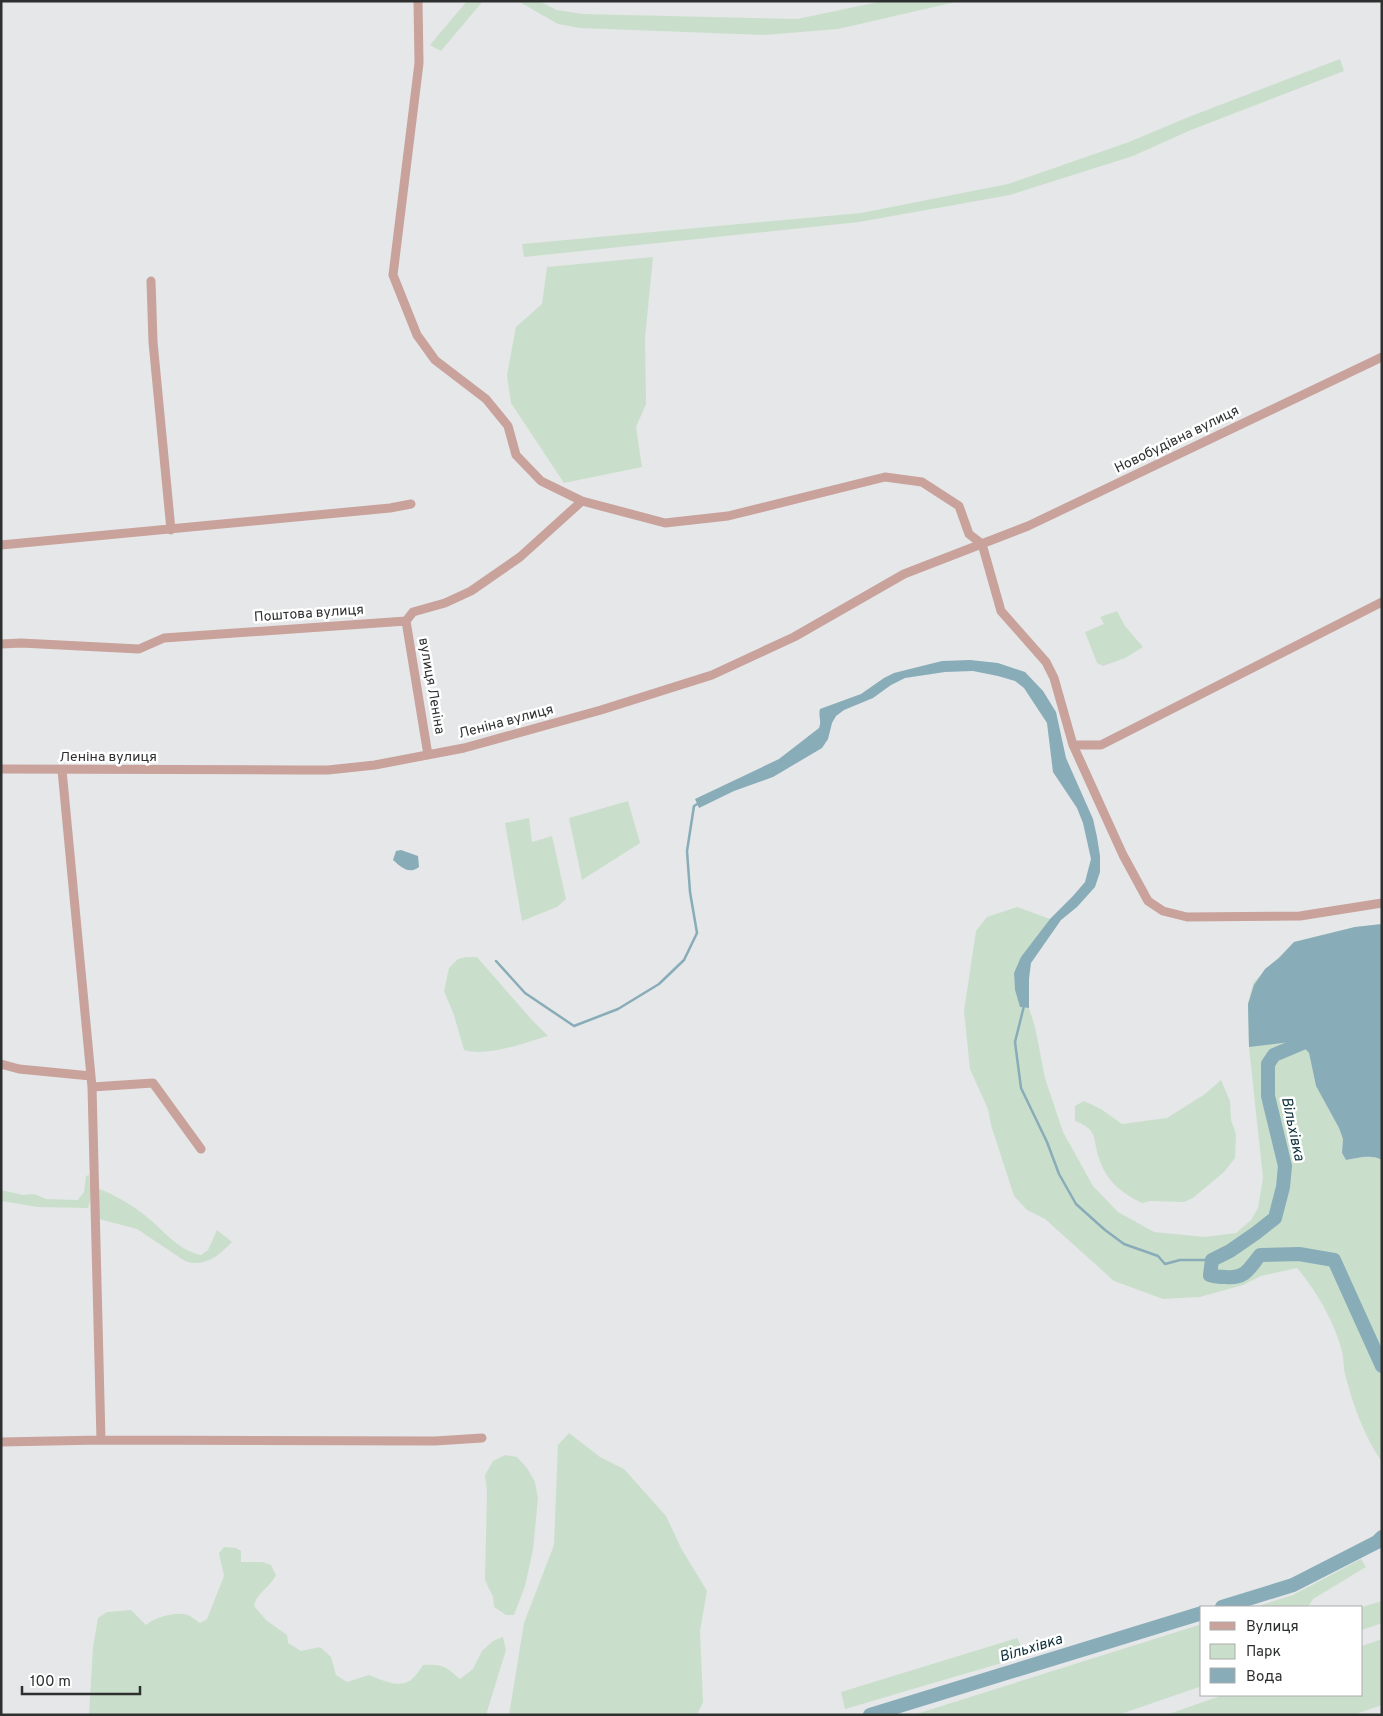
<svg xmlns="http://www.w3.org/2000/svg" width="1383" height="1716" font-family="Overpass,sans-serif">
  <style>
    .green { fill: #cadfcb }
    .water { fill: #88acb8 }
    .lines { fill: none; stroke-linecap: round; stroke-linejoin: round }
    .stream { stroke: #88acb8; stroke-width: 2.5 }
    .river { stroke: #88acb8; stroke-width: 14 }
    .minor { stroke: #c8a29b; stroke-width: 9 }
    .labels { text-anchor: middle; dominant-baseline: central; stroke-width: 5; stroke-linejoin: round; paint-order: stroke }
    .street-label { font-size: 14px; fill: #2e2f2f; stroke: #fff }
    .water-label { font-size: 15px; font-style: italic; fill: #0a2e38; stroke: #fff }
  </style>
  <rect width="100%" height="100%" fill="#e5e7e9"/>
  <!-- green -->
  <path class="green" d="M467,1H483L441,51L430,45Z
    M518,1H539L557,10L583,14L797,19L883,1H960L838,29L764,35L580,28L558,24Z
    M1340,59L1344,71L1191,130L1133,156L1010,195L859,222L524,257L522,244L861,213L1008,184L1129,142L1186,118Z
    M653,257L645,338L646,404L636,427L642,467L564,483L511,403L507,375L516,327L542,304L547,267Z
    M1117,611L1125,626L1143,647L1125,658L1103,666L1097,663L1085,632L1104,624L1100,617Z
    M628,801L640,843L582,880L569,818Z
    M529,818L532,842L552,836L566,899L557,907L522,921L505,823Z
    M1017,907L1050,919L1014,972L1015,989L1020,1007L1029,1008L1035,1027L1045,1078L1063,1132L1093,1186L1118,1212L1154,1232L1205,1237L1236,1233L1251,1220L1258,1208L1263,1178L1249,1047L1248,1004L1253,983L1294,942L1355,927L1382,924L1298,1041L1309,1053L1316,1086L1339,1128L1343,1139L1342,1153L1346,1160C1357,1158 1372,1154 1382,1160V1462C1364,1436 1353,1405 1345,1374C1343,1366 1344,1356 1341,1348C1334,1321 1315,1289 1297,1268L1261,1276L1243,1285L1200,1297L1163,1299L1114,1281L1045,1219L1027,1210L1014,1196L991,1125L988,1109L970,1069L964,1011L976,931L987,917Z
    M466,957H477L531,1019L548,1036C524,1043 488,1057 464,1050L454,1015L444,991L449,968L458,959Z
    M1221,1080L1230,1101L1231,1120L1236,1134L1235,1158L1224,1172L1193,1198L1184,1202L1151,1201L1142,1203C1122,1193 1108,1183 1100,1161C1092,1141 1100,1130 1075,1121V1106L1084,1101L1101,1109L1122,1124L1167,1118L1205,1094Z
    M89,1175L91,1198L88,1208L38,1207L1,1201V1190L23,1195L34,1194L46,1199L78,1200L84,1192L86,1176Z
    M99,1189C114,1194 135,1207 147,1217C163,1230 179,1251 201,1255L208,1250L217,1230L232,1242C219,1256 204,1268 185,1261L137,1229L99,1219L98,1192Z
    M569,1433L600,1457L624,1469L666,1516L682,1550L707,1591L700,1631L703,1702L697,1715H509L524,1623L554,1545L558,1445Z
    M505,1455L517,1457L527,1468L535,1482L538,1498L533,1550L525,1586L514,1615H506L494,1607L493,1597L485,1580L487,1492L485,1475L493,1461Z
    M224,1547L236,1548L241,1551V1562H262L271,1565L276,1575C269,1589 257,1592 254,1606L266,1620L287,1635L288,1643L301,1651L320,1647L331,1657L336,1675L347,1682L369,1675C382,1680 401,1690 413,1678C417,1675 420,1669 423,1665C443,1664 445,1666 460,1679L473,1669L482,1651L493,1641L503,1637L506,1650L486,1715H89L93,1647L98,1618L107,1612L131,1610L146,1625C155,1617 179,1610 190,1616C193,1618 197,1621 200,1623L207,1619L224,1576L219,1553Z
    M1361,1559L1366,1567L1313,1599L1308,1607H1255L1293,1595Z
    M1382,1601V1623L1362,1630V1607Z
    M1202,1624V1686L1118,1715H913Z
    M1017,1638L1024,1651L1015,1659L845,1709L841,1692Z
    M1382,1639V1705L1353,1715H1166L1223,1695H1362V1646Z"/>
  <!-- water -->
  <path class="water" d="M970,660L998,663L1025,672L1043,691L1056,712L1066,758L1093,819L1097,837L1100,856V872L1095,887L1077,907L1061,920L1031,963L1029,979V1008L1020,1007L1015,990L1014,973L1021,957L1050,919L1073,896L1085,882L1091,859L1083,823L1077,808L1053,772L1047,723L1024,688L1015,681L998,676L973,671L945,672L905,678L891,685L873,698L844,710L836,716L832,723L828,739L822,748L773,777L734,791L699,808L695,799L779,759L819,728C822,721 818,716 820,709L861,694L884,678L894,673L942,661Z
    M401,850L418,856L419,867C409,875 401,867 393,860L396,851Z
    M1382,924V1160C1372,1154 1357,1158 1346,1160L1342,1153L1343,1139L1339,1128L1316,1086L1309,1053L1298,1041L1249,1047L1248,1004L1254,985L1265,969L1279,958L1294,942L1355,927Z"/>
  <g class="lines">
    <!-- stream -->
    <path class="stream" d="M496,961L525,993L574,1026L618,1009L659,984L684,960L697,933L690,892L687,851L694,806L699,803
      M1024,1006L1015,1042L1021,1088L1047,1142L1059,1174L1076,1204L1105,1230L1124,1244L1158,1256L1165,1264L1180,1260H1212"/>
    <!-- river -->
    <path class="river" d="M1318,1041L1312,1039L1274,1055L1268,1064V1096L1285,1166L1283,1187L1275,1218L1256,1233L1230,1251L1212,1260L1210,1275C1216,1277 1220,1277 1226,1277C1245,1279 1249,1269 1260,1255L1299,1254L1334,1260L1382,1366
      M1222,1607L1293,1585L1377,1542L1382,1537
      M870,1715L1202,1613"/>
    <!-- minor -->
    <path class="minor" d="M418,1L419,63L393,275L417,335L435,360L486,399L508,426L516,455L541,481L582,501L665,523L728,516L885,477L922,482L959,506L969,534L982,544L1001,611L1046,662L1054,678L1073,745L1123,855L1148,901L1163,911L1187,917L1300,916L1382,903
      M151,281L153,342L171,530
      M1,545L390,508L411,504
      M406,621L428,755
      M1,644L21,643L139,649L164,638L406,621L413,612L445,603L471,591L520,557L582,501
      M1073,745H1101L1382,602
      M1,769L297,770H328L375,765L464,748L601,710L712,675L794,637L904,574L1028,526L1382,357
      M62,770L92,1087L101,1440
      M1,1064L19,1069L91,1076
      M92,1087L153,1083L201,1149
      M1,1442L101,1440L435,1441L482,1438"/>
  </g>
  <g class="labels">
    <!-- street labels -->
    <g class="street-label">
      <text transform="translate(1177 440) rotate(-26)">Новобудівна вулиця</text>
      <text transform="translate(309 614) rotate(-4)">Поштова вулиця</text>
      <text transform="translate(431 686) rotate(80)">вулиця Леніна</text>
      <text transform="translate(506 722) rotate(-15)">Леніна вулиця</text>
      <text x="108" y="757">Леніна вулиця</text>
    </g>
    <!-- water labels -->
    <g class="water-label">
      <text transform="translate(1292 1129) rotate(78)">Вільхівка</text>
      <text transform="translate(1031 1649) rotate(-17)">Вільхівка</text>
    </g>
  </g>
  <!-- border -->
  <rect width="1383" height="1716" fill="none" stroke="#2e2f2f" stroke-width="5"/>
  <!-- legend -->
  <rect x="1200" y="1606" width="162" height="90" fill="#ffffff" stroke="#abacac"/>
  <rect x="1210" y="1622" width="25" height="8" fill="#c8a29b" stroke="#abacac"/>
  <text x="1246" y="1631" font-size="15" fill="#2e2f2f">Вулиця</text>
  <rect x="1210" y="1644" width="25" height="15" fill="#cadfcb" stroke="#abacac"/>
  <text x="1246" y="1656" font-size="15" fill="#2e2f2f">Парк</text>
  <rect x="1210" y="1668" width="25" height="15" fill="#88acb8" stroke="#abacac"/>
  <text x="1246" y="1681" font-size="15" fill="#2e2f2f">Вода</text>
  <!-- scale -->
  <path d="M22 1686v8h118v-8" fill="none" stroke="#2e2f2f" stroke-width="2.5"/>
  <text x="30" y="1686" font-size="15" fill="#2e2f2f" stroke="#ffffff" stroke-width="4" paint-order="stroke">100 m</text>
</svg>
